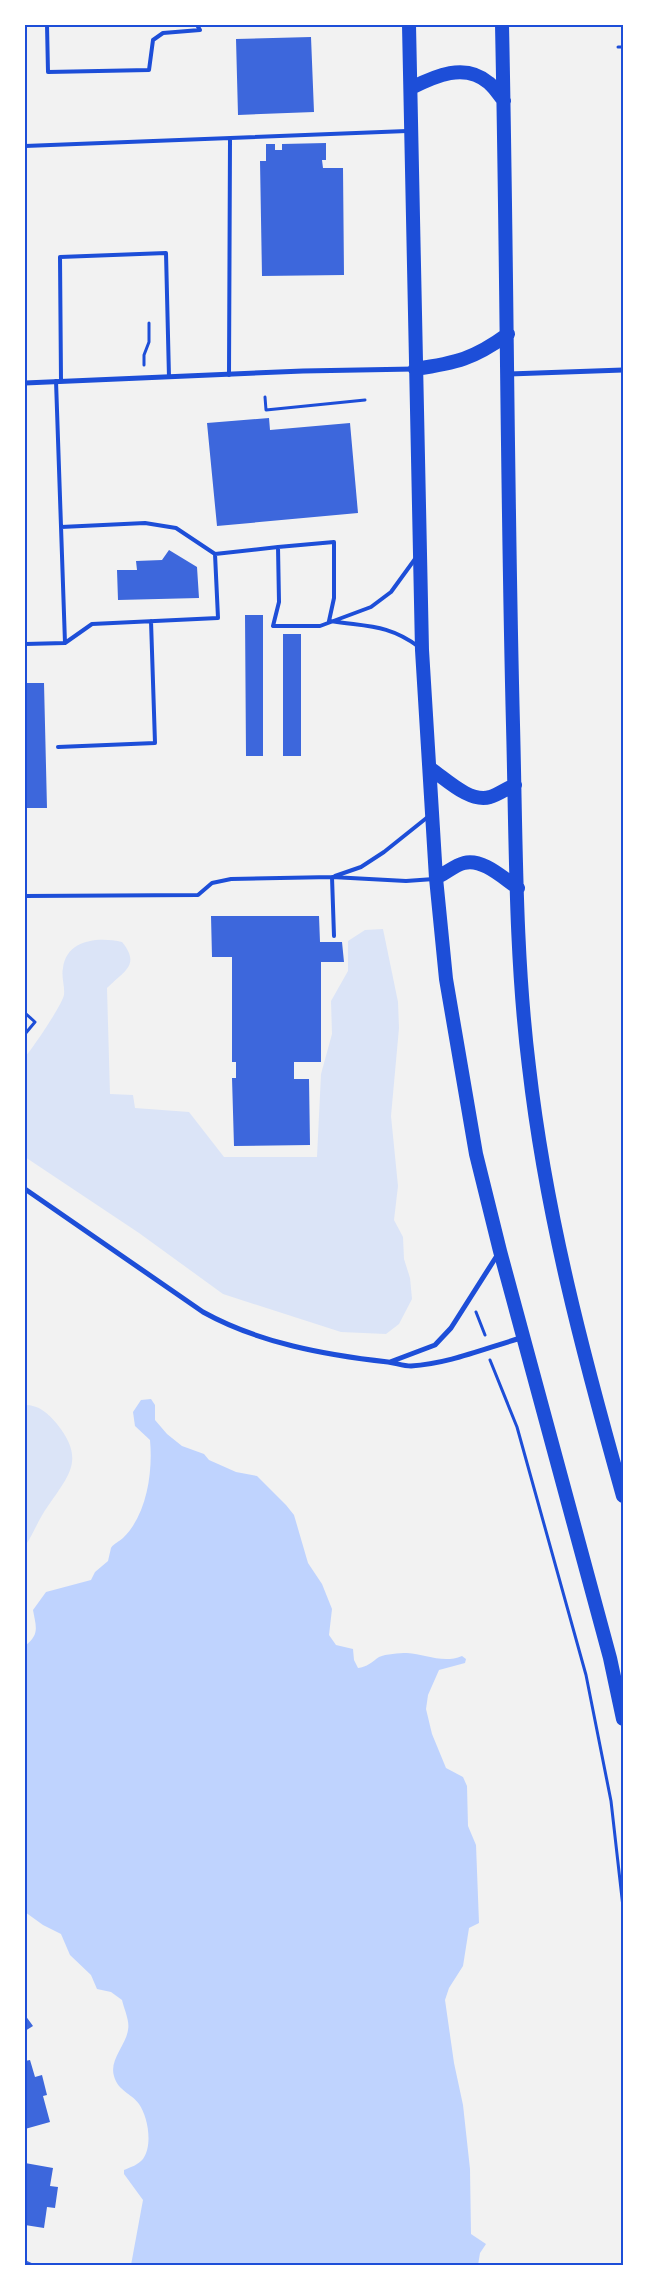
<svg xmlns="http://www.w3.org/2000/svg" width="648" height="2290" font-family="'IBM Plex Sans',sans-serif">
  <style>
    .green { fill: #dbe4f7 }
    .water { fill: #bfd3fe }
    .building { fill: #3d67dc }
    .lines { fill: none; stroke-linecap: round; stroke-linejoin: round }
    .path { stroke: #1d4ed8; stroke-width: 3 }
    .service { stroke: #1d4ed8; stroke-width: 4 }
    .minor { stroke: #1d4ed8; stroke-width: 5 }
    .trunk { stroke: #1d4ed8; stroke-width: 14 }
    .neatline { fill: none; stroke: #1d4ed8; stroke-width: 2 }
  </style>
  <rect width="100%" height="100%" fill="#f2f2f2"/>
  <!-- green -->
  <path class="green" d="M383,929L398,1002L399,1028L391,1116L398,1186L394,1220L403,1237L404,1259L410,1278L412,1299L399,1324L386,1334L341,1332L223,1294L139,1233L25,1157V1057C33,1048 62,1005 64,995C65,986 61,977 63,968C67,939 99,937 122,942C141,965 124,971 107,988L110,1094L133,1095L135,1108L189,1112L224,1157H317L321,1074L332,1034L331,1001L348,971V941L365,930Z
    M25,1405C39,1405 48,1413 57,1424C85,1459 70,1474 48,1506C39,1518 34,1533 25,1546Z"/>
  <!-- water -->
  <path class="water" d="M151,1399L155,1405V1420L167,1434L182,1446L204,1454L209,1460L236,1472L257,1476L286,1505L294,1515L308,1563L322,1584L332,1609L329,1635L336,1645L353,1649L354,1660L358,1668C367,1667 372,1662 379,1657C386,1654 399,1653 407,1653C425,1654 443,1664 462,1656L466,1659L465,1663L439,1670L428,1695L426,1709L432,1734L446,1768L463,1777L467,1786L468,1826L476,1845L479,1923L469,1928L463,1966L449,1988L445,2000L454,2063L463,2105L470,2169L471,2234L486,2244L480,2253L478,2265H131L143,2200L124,2174V2170C131,2167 138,2165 143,2159C153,2145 148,2117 139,2104C131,2093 118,2091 114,2076C109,2060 126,2045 128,2030C130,2021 124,2009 122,2000L111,1992L97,1989L91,1975L70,1955L61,1934L43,1925L25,1912V1646C40,1634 36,1627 33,1610L46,1592L91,1580L95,1572L108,1561L111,1548C114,1543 119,1542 123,1538C147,1515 153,1472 150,1440L135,1426L133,1412L141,1400Z"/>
  <!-- building -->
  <path class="building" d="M311,37L314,112L238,115L236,39Z
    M326,143V160H322L323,168H343L344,275L262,276L260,161H266V144H275V150H282V144Z
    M269,418L270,430L350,423L358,513L217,526L207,423Z
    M169,550L197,567L199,598L118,600L117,570H137L136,561L162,560Z
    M245,615H263V756H246Z
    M283,634H301V756H283Z
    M25,683H44L47,808H25Z
    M211,916H319L320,942H342L344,962H321V1062H294V1079H309L310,1145L234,1146L232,1078H236V1062H232V957H212Z
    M25,2015L33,2026L25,2031Z
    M30,2060L35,2077L42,2075L47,2095L43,2096L50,2122L25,2129V2061Z
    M25,2163L53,2168L50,2186L58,2187L55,2208L47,2207L44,2228L25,2225Z
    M25,2260L36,2265H25Z"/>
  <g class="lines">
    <!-- path -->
    <path class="path" d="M618,47H623
      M144,365V355L149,342V323
      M265,397L266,410L365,400
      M25,1013L35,1022L25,1034
      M476,1312L485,1335
      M490,1360L517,1427L586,1675L611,1801L623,1907"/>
    <!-- service -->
    <path class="service" d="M47,25L48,72L149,70L153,40L163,33L200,30L197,25
      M25,146L407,131
      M229,375L230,139
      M56,381L65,643L92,624L218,618L215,554L176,528L145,523L61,527
      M61,381L60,257L166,253L169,377
      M215,554L278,547
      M329,621L334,598V542L278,547L279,602L273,626H320L371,607L391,592L415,559
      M331,621C367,627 388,624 419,647
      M25,644L65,643
      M58,747L155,743L151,621
      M335,876L361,867L384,852L429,816
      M332,877L334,936
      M25,896L198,895L212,883L231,879L332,877L406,881L434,879"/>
    <!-- minor -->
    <path class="minor" d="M509,374L623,370
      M25,383L303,371L414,369
      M25,1189L203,1312C259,1343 325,1355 388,1362C396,1363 403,1366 411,1366C448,1364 486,1348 521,1338
      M390,1362L435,1345L451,1328L498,1254"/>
    <!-- trunk -->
    <path class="trunk" d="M409,25L422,650L436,878L446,979L476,1154L500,1251L610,1658L623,1719
      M502,25C507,258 507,492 513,725C516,839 515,954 529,1067C546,1215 583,1354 623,1496
      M411,88C435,76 465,62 489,83C495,88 499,95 504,101
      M415,369C456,363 474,359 508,334
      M431,769C447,780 470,803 490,797C498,795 507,788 515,785
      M436,878C445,874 455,865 464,863C483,858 504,879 518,888"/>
  </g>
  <!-- border -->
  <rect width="648" height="2290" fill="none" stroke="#ffffff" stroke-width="52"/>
  <rect x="26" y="26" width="596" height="2238" class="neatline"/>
</svg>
